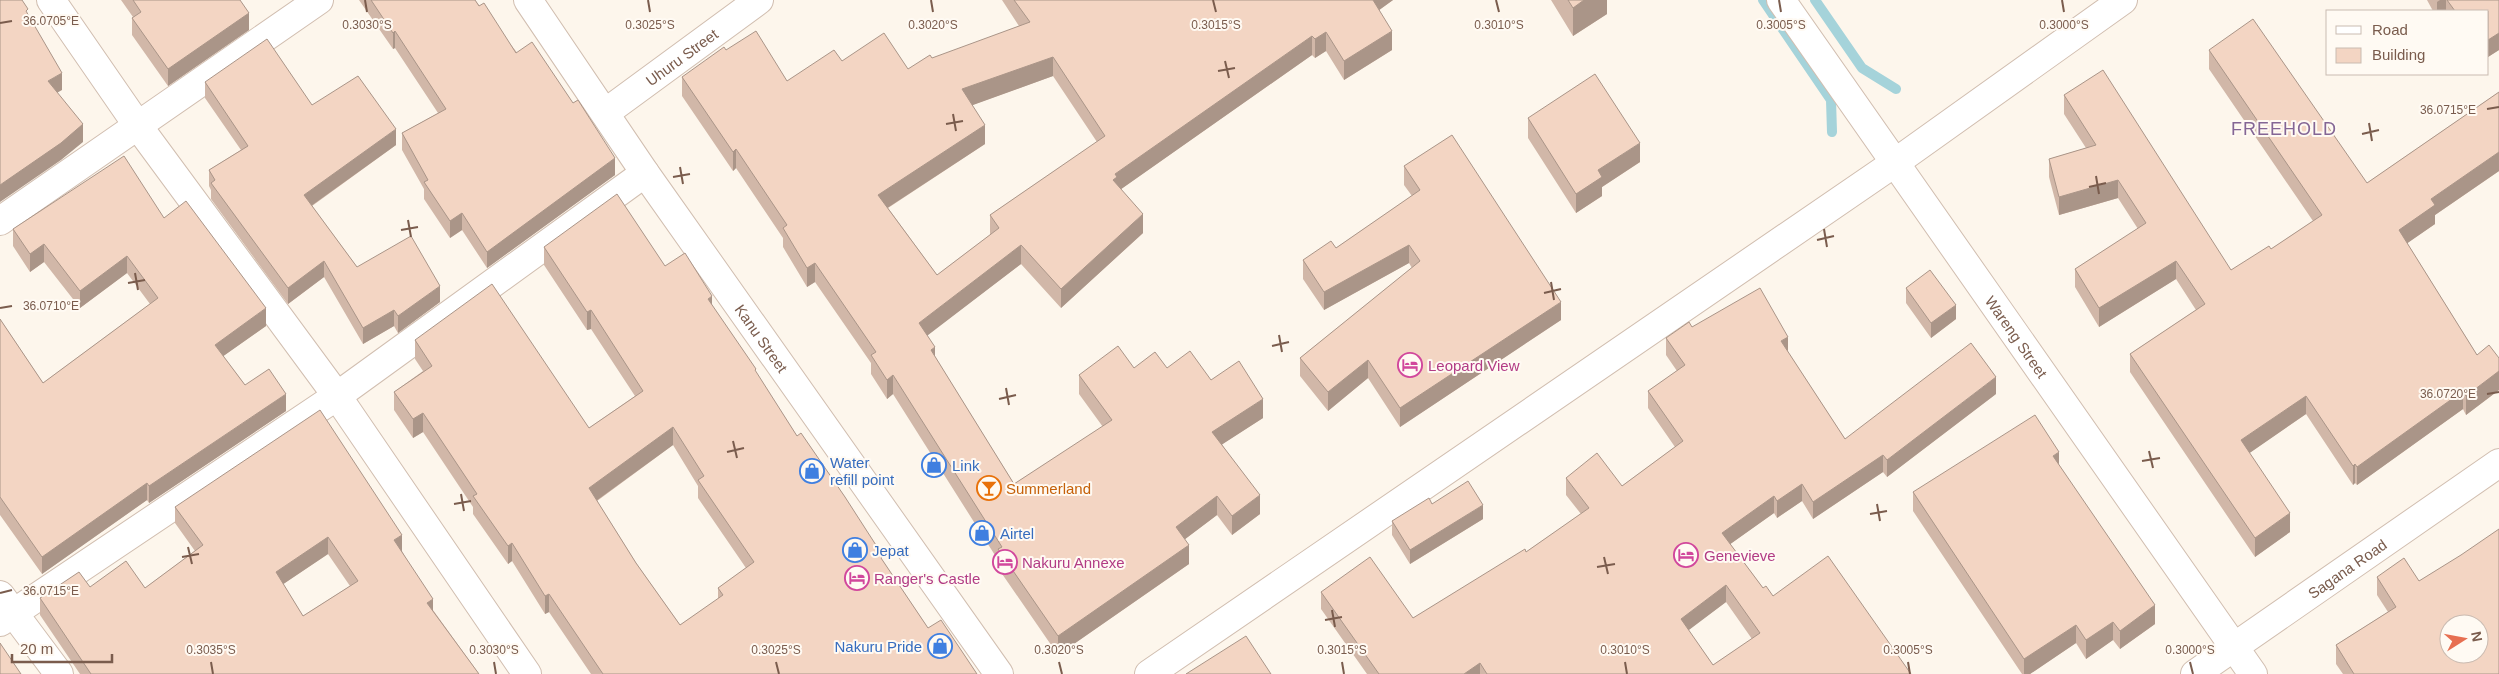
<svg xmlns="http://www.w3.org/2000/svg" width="2499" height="674" font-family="Arial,sans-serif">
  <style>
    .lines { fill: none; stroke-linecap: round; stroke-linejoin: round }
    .stream { stroke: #a5d3da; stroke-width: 10 }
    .minor-casing { stroke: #d1beb0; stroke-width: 30 }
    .minor { stroke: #fff; stroke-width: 28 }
    .wall { fill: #d1b7a8; fill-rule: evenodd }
    .shaded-wall { fill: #aa9588 }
    .building { fill: #f3d5c3; stroke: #aa9588; fill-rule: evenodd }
    .ticks { fill: none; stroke: #7a5c4d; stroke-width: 2 }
    .labels { text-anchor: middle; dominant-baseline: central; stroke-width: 4; stroke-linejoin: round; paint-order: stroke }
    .street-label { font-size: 15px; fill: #7a5c4d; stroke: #fffaf3 }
    .hotel-label { font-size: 15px; fill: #b23c85; stroke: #fffaf3; text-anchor: start }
    .shop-label { font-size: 15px; fill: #366cbe; stroke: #fffaf3; text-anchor: start }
    .food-label { font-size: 15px; fill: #c56008; stroke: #fffaf3; text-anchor: start }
    .quarter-label { font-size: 18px; letter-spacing: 1px; fill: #846695; stroke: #fffaf3 }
    .ticks-label { font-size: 12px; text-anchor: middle; fill: #7a5c4d; stroke: #fffaf3; stroke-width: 4; stroke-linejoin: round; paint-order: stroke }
  </style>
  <rect width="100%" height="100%" fill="#fdf6ec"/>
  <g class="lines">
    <!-- stream -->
    <path class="stream" d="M1763,0L1831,100L1832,132
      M1815,0L1862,68L1896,89"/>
    <defs>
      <g id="minor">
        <path d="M51,0L138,126L337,396L527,674"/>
        <path id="s1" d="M528,0L645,173L999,674"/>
        <path id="s2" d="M1781,0L2253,674"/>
        <path id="s3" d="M605,113L759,0"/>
        <path d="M0,221L319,0"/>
        <path d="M0,595L59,674"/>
        <path d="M0,622L337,396L645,173"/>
        <path d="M1149,674L1896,162L2123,0"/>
        <path id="s4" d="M2195,674L2499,463"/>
      </g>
    </defs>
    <!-- minor casing -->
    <use href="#minor" class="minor-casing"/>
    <!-- minor -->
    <use href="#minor" class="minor"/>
  </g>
  <!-- wall -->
  <path class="wall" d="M121,0H240L249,30L168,86L132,35V18L133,17Z
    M359,0H475L615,175L487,268L462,230L450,238L424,199V189L402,150V133L438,113L395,48L393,49Z
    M1002,0H1393L1379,10L1392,50L1344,80L1326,51L1315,58L1312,55L1121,189L1143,233L1061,308L1021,264L927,335L935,357L1014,484L1103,427L1079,394V375L1134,368H1167L1211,380L1263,418L1222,444L1260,514L1232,535L1217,515L1185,539L1189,564L1058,655L998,568V560L893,394L887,399L871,374V363L815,282L807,287L783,247V238L736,168L733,171L682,96V77L726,50L787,81L842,61L908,69L1019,26ZM1053,76L1097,142L990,215V235L937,275L888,208L985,144L972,105Z
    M1551,0H1607V14L1573,36Z
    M2427,0H2499V50L2488,57V11H2433Z
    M2209,50L2367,183L2499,92V171L2435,215V224L2407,243L2477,355L2499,358V390L2466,415L2463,409L2357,485L2355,483L2353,485L2306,414L2249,453L2290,532L2255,557L2130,372V354L2196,310L2176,279L2099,327L2075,287V269L2138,229L2118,198L2059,215L2049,177V159L2086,148L2064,114V95L2231,270L2271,249L2313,221L2209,69Z
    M205,82L312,105L396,145L312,206L357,267L440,302L398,333L394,326L363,344L324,277L288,304L211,199V190L209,186V170L241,150L205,98Z
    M1528,118L1640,162L1602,187V196L1576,213L1528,138Z
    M1404,166L1561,320L1400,427L1368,378L1328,411L1300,376V358L1412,268L1409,263L1324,310L1303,279V260L1336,248L1412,196L1404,185Z
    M164,218L266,326L223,356L245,385L286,411L149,503L147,500L42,574L0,515V319L43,383L150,304L127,273L80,308L44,262L30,272L13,246V229Z
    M544,247L665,266L712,306L797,436L928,628L977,674H591L549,612L545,614L512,561L508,564L473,514V507L423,432L413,438L394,410V392L423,371L415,359V340L589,428L635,396L591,329L587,330L544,265ZM673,445L698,486V498L746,568L718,588V599L680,625L636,563L597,501Z
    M1906,288L1956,319L1931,338L1906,303Z
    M1692,327L1788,352L1845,439L1996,394L1887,477L1883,472L1813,519L1802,501L1777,518L1774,513L1730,544L1763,588L1773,596L1911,674H1367L1321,609V592L1413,618L1526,552L1581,514L1566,495V478L1622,486L1675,447L1648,408V391L1677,371L1666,355V338ZM1726,602L1752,639L1713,665L1688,630Z
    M2059,465L2155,624L2120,649L2113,640L2086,659L2076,643L2030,674H2022L1913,511V492Z
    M1432,504L1483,519L1410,564L1392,535V521Z
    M175,507L402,551L433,610L479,674H80L40,615V598L90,587L145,588L195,551L175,523ZM328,554L350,586L303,616L283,584Z
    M2377,577L2499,674H2343L2336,664V645L2388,612L2377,595Z"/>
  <!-- shaded-wall -->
  <path class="shaded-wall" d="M1371,0H1393L1371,16Z
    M1584,0H1607V14L1573,36V8Z
    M2440,0H2446V11H2437V2Z
    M249,13V30L168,86V69Z
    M395,31V48L393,49V33Z
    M1392,31V50L1344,80V61Z
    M1326,32V51L1315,58V39Z
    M2499,33V50L2488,57V40Z
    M1312,36V55L1117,192L1113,180L1115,174Z
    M1053,57V76L962,109V89Z
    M62,73V90L48,98V81Z
    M83,124V142L61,160L0,202V185Z
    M985,125V144L878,214V195Z
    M396,129V145L304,211V195Z
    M1640,143V162L1602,187V196L1576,213V194L1598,170Z
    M736,149V168L733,171V152Z
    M2499,152V171L2435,215V224L2399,249V230L2431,199Z
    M615,158V175L487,268V252Z
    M2118,180V198L2059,215V197Z
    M462,213V230L450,238V221Z
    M1143,214V233L1061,308V289Z
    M44,244V262L30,272V254Z
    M1021,245V264L919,342V323Z
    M1409,245V263L1324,310V292Z
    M127,256V273L80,308V291Z
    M324,261V277L288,304V288Z
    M2176,261V279L2099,327V308Z
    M815,263V282L807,287V268Z
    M440,286V302L398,333V316Z
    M712,296V314L708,299Z
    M1561,302V320L1400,427V408Z
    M1956,305V319L1931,338V323Z
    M266,308V326L215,362V345Z
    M394,310V326L363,344V328Z
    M591,310V329L587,330V312Z
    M1788,337V354L1781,341Z
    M935,347V367L931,350Z
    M1368,360V378L1328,411V392Z
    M2499,371V390L2466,415V396Z
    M893,375V394L887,399V380Z
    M1996,377V394L1887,477V460Z
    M2463,391V409L2357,485V467Z
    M286,394V411L149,503V486Z
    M2306,396V414L2241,459V440Z
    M1263,399V418L1212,451V432Z
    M423,413V432L413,438V419Z
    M673,427V445L589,506V488Z
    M2059,452V471L2053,456Z
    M1883,455V472L1813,519V502Z
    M2355,464V483L2353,485V466Z
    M147,483V500L42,574V557Z
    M1802,484V501L1777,518V501Z
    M1260,495V514L1232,535V516Z
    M1217,496V515L1176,546V527Z
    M1774,496V513L1722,550V533Z
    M1483,505V519L1410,564V550Z
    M2290,513V532L2255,557V538Z
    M402,535V551L394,556V540Z
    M328,537V554L276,589V572Z
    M512,543V561L508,564V546Z
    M1189,545V564L1058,655V636Z
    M1726,585V602L1681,636V619Z
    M549,594V612L545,614V596Z
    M433,599V616L427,603Z
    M2155,605V624L2120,649V631Z
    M2113,622V640L2086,659V640Z
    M2076,625V643L2030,674H2024V659Z
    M1480,663V674H1464Z"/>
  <!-- building -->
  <path class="building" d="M0,0H22L28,9L26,11L62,73L48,81L83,124L61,143L0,185Z
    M133,0H240L249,13L168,69L132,18L141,12Z
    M371,0H475L479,6L484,3L516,53L532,42L573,103L578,100L615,158L487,252L462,213L450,221L424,182L428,180L402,133L446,109L395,31L393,33Z
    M1014,0H1373L1392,31L1344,61L1326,32L1315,39L1312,36L1115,174L1117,177L1113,180L1143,214L1061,289L1021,245L919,323L935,347L931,350L1014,484L1112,420L1079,375L1118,346L1134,368L1155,352L1167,368L1190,351L1211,380L1239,361L1263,399L1212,432L1260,495L1232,516L1217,496L1176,527L1189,545L1058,636L998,549L1002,547L893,375L887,380L871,355L876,352L815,263L807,268L783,228L787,225L736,149L733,152L682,77L724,47L726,50L756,31L787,81L834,50L842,61L884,33L908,69L930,55L932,58L1030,22ZM1053,57L1105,136L990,215L999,228L937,275L878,195L985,125L962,89Z
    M1568,0H1584L1573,8Z
    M2447,0H2499V33L2488,40V11H2455Z
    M2253,19L2367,183L2499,92V152L2431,199L2435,205L2399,230L2477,355L2489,345L2499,358V371L2466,396L2463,391L2357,467L2355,464L2353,466L2306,396L2241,440L2290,513L2255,538L2130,354L2205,304L2176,261L2099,308L2075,269L2146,223L2118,180L2059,197L2049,159L2096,145L2064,95L2103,70L2231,270L2269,246L2271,249L2322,215L2209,50Z
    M267,39L312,105L358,76L396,129L304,195L357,267L411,236L440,286L398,316L394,310L363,328L324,261L288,288L211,183L215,180L209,170L248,146L205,82Z
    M1595,74L1640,143L1598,170L1602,177L1576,194L1528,118Z
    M1452,135L1561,302L1400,408L1368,360L1328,392L1300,358L1420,261L1409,245L1324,292L1303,260L1331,241L1336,248L1420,190L1404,166Z
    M124,156L164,218L186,201L266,308L215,345L245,385L269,369L286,394L149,486L147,483L42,557L0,497V319L43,383L158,298L127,256L80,291L44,244L30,254L13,229Z
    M617,194L665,266L685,253L712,296L708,299L756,369L755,370L797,436L801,433L845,497L883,556L881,558L928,628L941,620L977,674H603L549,594L545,596L512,543L508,546L473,496L477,494L423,413L413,419L394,392L432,366L415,340L492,284L589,428L643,391L591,310L587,312L544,247ZM673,427L704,476L698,480L754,562L718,588L723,595L680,625L636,563L589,488Z
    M1930,270L1956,305L1931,323L1906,288Z
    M1760,288L1788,337L1781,341L1845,439L1971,343L1996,377L1887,460L1883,455L1813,502L1802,484L1777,501L1774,496L1722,533L1763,588L1766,586L1773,596L1828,556L1911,674H1487L1480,663L1464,674H1379L1321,592L1370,557L1413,618L1525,549L1526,552L1589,508L1566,478L1597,453L1622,486L1683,441L1648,391L1685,365L1666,338L1689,322L1692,327ZM1726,585L1760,633L1713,665L1681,619Z
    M320,410L402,535L394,540L433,599L427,603L479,674H91L40,598L79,572L90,587L126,561L145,588L203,545L175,507ZM328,537L358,581L303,616L276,572Z
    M2035,415L2059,452L2053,456L2155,605L2120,631L2113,622L2086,640L2076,625L2024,659L1913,492Z
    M1468,481L1483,505L1410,550L1392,521L1429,498L1432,504Z
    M2499,529V674H2354L2336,645L2396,607L2377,577L2404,558L2419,581L2461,555ZM2449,624H2479V654H2449Z
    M1246,636L1271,674H1186Z
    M0,643L21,674H0Z"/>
  <!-- ticks -->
  <path class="ticks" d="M365,0L367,12M648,0L650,12M931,0L933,12M1213,0L1216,12M1496,0L1499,12M1779,0L1781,12M2062,0L2064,12M0,23L12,21M1225,61L1229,78M1218,71L1235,68M2487,109L2499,107M953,114L956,131M2369,123L2372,141M946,124L963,121M2362,134L2379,130M680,167L683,184M2096,176L2099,194M673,177L690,174M2089,187L2106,183M408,220L411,237M1824,229L1827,247M401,230L418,227M1817,240L1834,236M135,273L138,290M1551,282L1554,300M128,283L145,280M1544,293L1561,289M0,308L12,306M1279,335L1282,352M1272,346L1289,342M1006,388L1009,405M2487,394L2499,392M999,399L1016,395M733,441L737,458M2149,451L2153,468M727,452L744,448M2142,461L2160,458M461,494L464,511M454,504L471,501M1877,504L1880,521M1870,514L1887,511M188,547L192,564M182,557L199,554M1604,557L1608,574M1597,567L1615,564M0,593L12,590M1332,610L1335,627M1325,620L1342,617M211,662L213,674M494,662L496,674M776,662L779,674M1059,662L1062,674M1342,662L1344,674M1625,662L1627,674M1908,662L1910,674M2190,662L2193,674"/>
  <!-- icons -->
  <defs>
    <symbol id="hotel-ring" viewBox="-11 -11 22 22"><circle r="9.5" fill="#fffaf3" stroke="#d1479c" stroke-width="1.5"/><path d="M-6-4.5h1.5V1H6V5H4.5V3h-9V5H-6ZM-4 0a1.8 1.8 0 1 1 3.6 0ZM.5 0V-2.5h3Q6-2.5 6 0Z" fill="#d1479c"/></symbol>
    <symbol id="shop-ring" viewBox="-11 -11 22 22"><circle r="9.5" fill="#fffaf3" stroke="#3f7fe0" stroke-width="1.5"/><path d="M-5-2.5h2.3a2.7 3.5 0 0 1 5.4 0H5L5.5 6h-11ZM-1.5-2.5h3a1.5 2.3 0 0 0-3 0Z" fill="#3f7fe0"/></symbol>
    <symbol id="bar-ring" viewBox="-11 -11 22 22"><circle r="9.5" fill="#fffaf3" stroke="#e8710a" stroke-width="1.5"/><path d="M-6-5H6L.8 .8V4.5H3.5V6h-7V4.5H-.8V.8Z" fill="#e8710a"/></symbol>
  </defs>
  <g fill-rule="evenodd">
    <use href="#hotel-ring" x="1396" y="351" width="28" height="28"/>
    <use href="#shop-ring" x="920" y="451" width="28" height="28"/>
    <use href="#shop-ring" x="798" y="457" width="28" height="28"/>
    <use href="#bar-ring" x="975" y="474" width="28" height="28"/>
    <use href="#shop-ring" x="968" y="519" width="28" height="28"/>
    <use href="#shop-ring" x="841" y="536" width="28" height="28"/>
    <use href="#hotel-ring" x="1672" y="541" width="28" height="28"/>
    <use href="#hotel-ring" x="991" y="548" width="28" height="28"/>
    <use href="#hotel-ring" x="843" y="564" width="28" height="28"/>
    <use href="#shop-ring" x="926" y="632" width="28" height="28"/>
  </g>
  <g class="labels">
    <!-- street labels -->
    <g class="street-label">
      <text stroke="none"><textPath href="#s3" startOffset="95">Uhuru Street</textPath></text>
      <text stroke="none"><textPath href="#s2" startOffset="411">Wareng Street</textPath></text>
      <text stroke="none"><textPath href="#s1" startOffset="411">Kanu Street</textPath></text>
      <text stroke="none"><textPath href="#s4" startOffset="185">Sagana Road</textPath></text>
    </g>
    <!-- hotel labels -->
    <g class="hotel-label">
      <text x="1428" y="365">Leopard View</text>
      <text x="1704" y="555">Genevieve</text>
      <text x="1022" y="562">Nakuru Annexe</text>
      <text x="874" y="578">Ranger's Castle</text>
    </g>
    <!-- shop labels -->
    <g class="shop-label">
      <text x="830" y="462">Water<tspan x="830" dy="17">refill point</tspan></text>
      <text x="952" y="465">Link</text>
      <text x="1000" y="533">Airtel</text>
      <text x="872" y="550">Jepat</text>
      <text x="922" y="646" text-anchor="end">Nakuru Pride</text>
    </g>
    <!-- food labels -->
    <g class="food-label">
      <text x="1006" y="488">Summerland</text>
    </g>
    <!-- quarter labels -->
    <g class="quarter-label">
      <text x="2284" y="129">FREEHOLD</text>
    </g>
  </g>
  <g class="ticks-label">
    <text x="51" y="25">36.0705°E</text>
    <text x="367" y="29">0.3030°S</text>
    <text x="650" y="29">0.3025°S</text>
    <text x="933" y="29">0.3020°S</text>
    <text x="1216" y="29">0.3015°S</text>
    <text x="1499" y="29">0.3010°S</text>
    <text x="1781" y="29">0.3005°S</text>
    <text x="2064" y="29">0.3000°S</text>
    <text x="2448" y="114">36.0715°E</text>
    <text x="51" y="310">36.0710°E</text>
    <text x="2448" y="398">36.0720°E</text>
    <text x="51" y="595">36.0715°E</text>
    <text x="211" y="654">0.3035°S</text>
    <text x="494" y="654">0.3030°S</text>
    <text x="776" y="654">0.3025°S</text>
    <text x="1059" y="654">0.3020°S</text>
    <text x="1342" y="654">0.3015°S</text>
    <text x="1625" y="654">0.3010°S</text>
    <text x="1908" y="654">0.3005°S</text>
    <text x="2190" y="654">0.3000°S</text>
  </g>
  <!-- legend -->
  <rect x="2326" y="10" width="162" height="65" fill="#fffaf3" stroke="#cabbb1"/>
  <rect x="2336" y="26" width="25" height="8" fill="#ffffff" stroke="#cabbb1"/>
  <text x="2372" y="35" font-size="15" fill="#7a5c4d">Road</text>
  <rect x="2336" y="48" width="25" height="15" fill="#f3d5c3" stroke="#cabbb1"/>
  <text x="2372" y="60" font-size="15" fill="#7a5c4d">Building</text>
  <!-- north arrow -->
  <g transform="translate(2464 639) rotate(79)"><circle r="24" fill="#fffaf3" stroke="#cabbb1"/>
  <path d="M0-4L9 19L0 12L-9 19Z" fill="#e76f51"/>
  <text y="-8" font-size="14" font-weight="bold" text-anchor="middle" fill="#7a5c4d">N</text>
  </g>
  <!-- scale -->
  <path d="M12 654v8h100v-8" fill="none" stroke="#7a5c4d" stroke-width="2.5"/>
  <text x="20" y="654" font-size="15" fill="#7a5c4d" stroke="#fffaf3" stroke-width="4" paint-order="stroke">20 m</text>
</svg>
